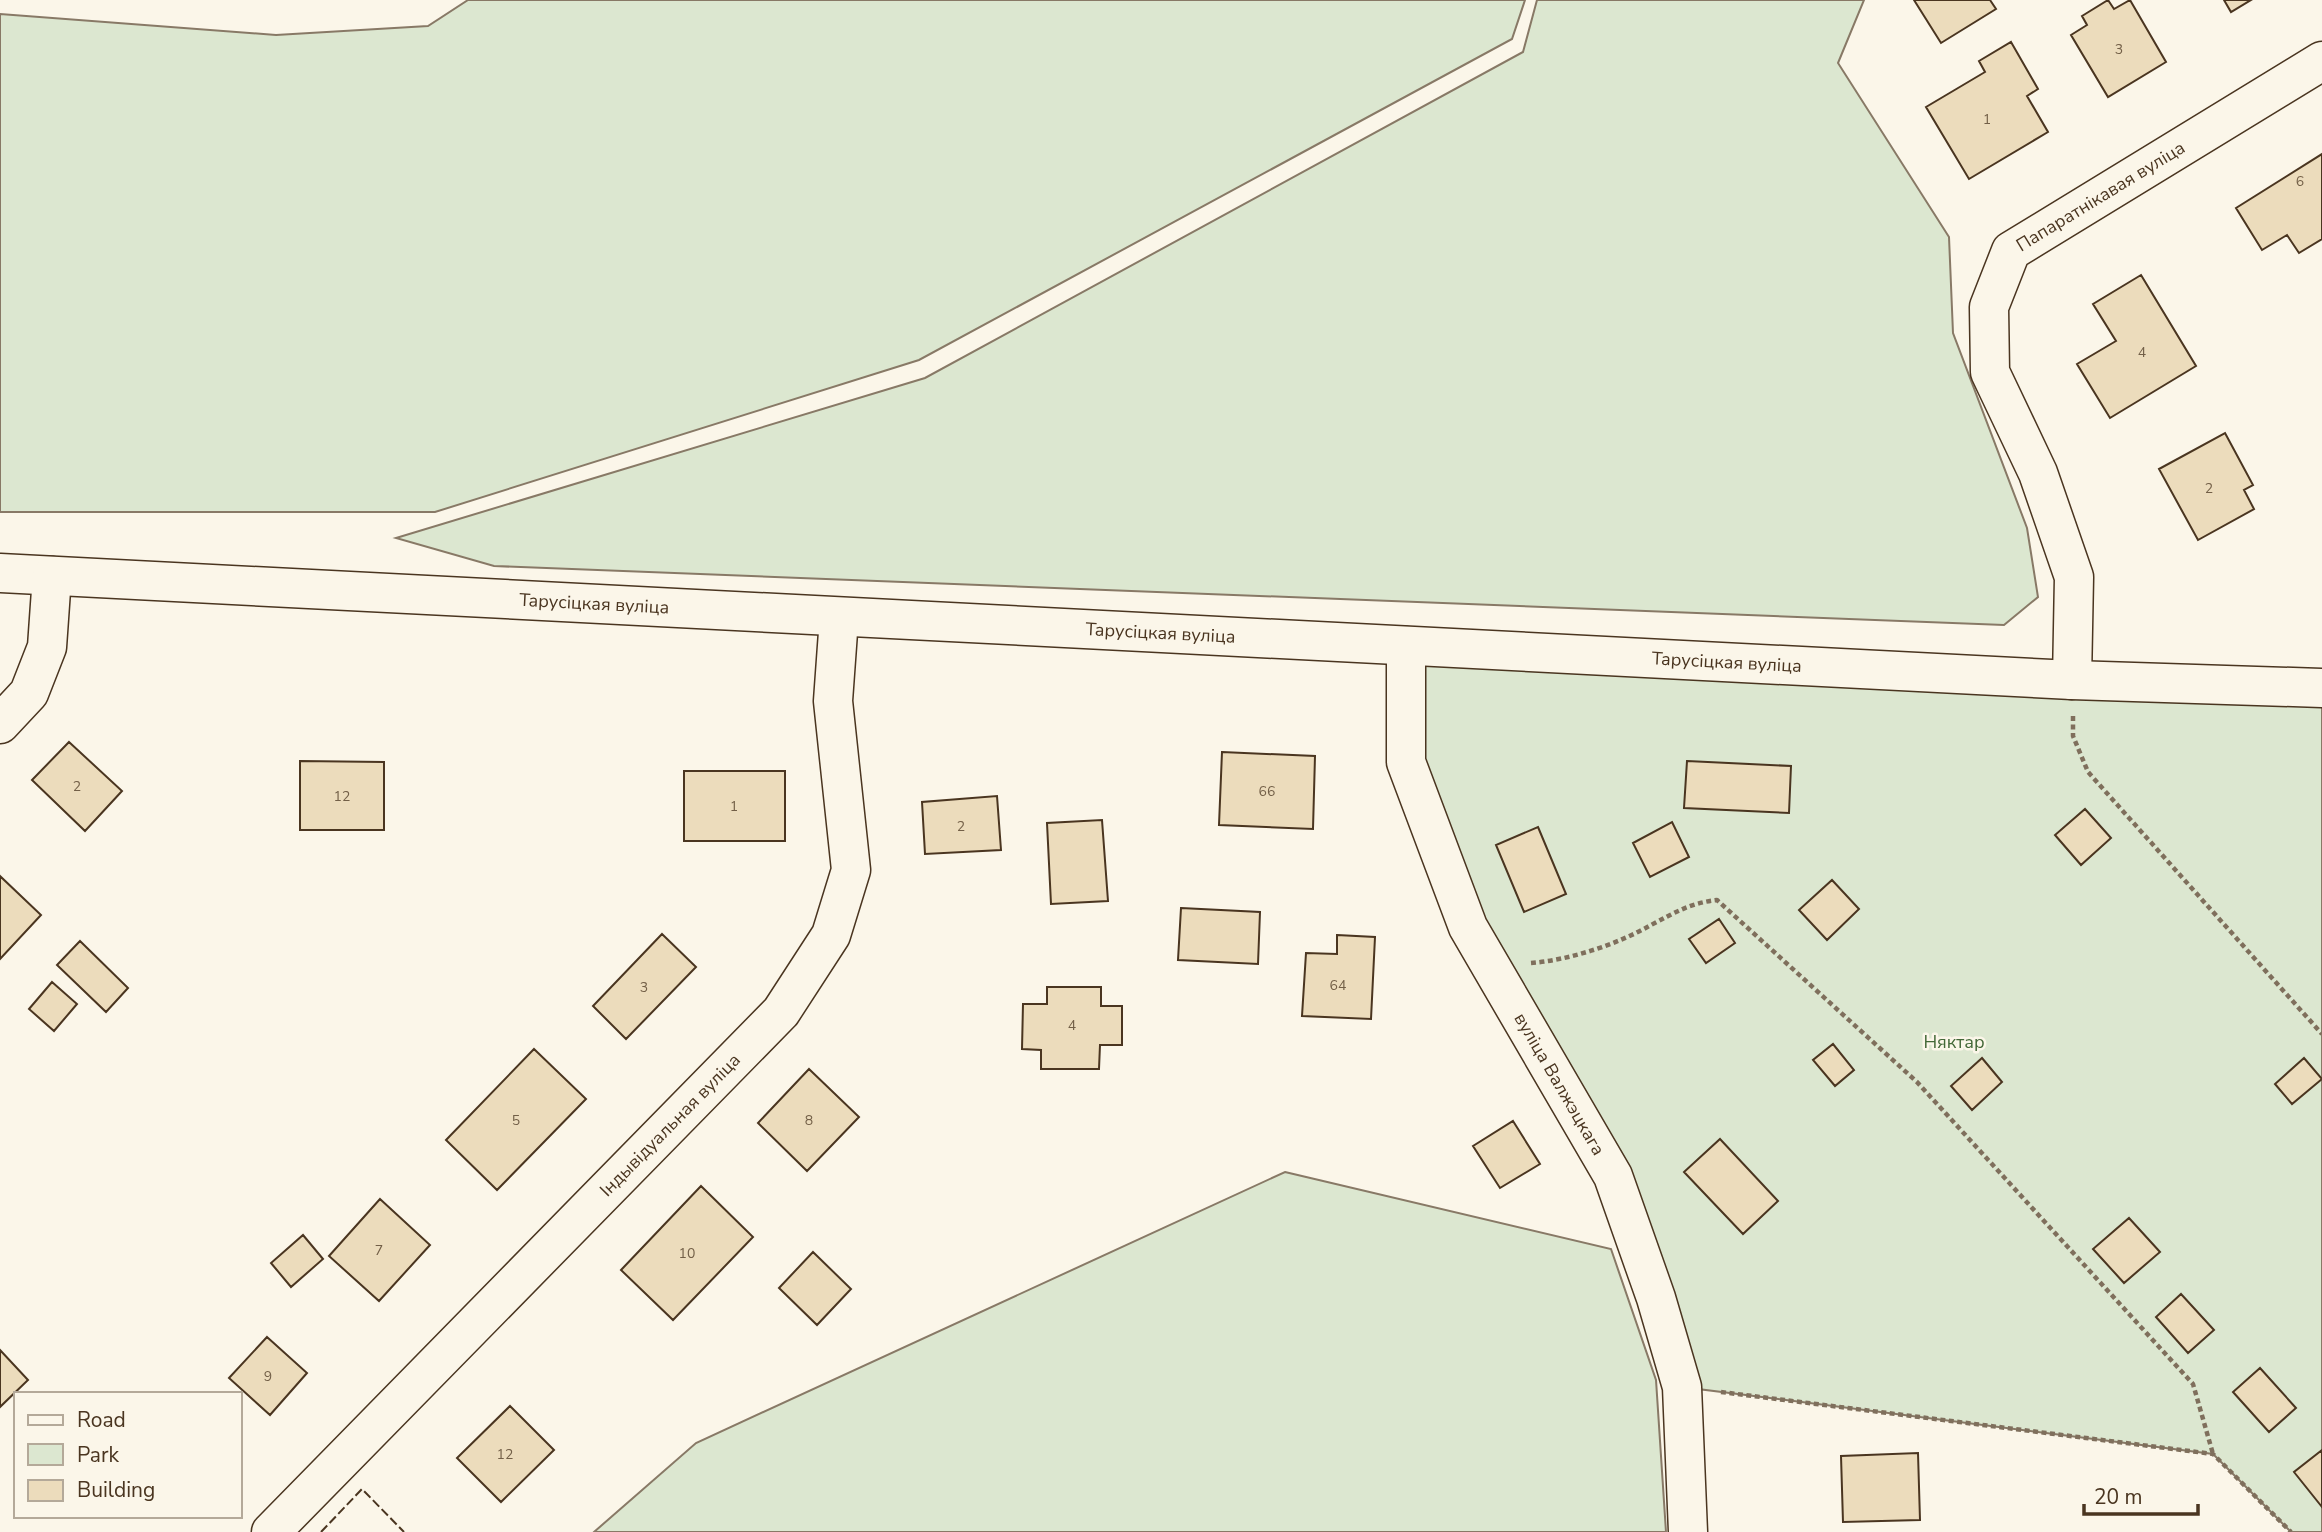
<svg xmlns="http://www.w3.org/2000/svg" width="2322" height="1532" font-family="'Nunito Sans',sans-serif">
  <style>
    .green { fill: #dce7d0; stroke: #887966; stroke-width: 2 }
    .building { fill: #ecdcbc; stroke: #4a3520; stroke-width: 2 }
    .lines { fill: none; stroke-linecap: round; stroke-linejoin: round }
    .minor-casing { stroke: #4a3520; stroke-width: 41 }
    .path { stroke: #7f6f5c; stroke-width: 4.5; stroke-dasharray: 5 3.5; stroke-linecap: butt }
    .minor { stroke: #fbf6e9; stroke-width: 38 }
    .fence { stroke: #4a3520; stroke-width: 2; stroke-dasharray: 9 3.5; stroke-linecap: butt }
    .labels { text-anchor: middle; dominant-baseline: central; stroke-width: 5; stroke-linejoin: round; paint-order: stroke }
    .number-label { font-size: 14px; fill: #725f47 }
    .street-label { font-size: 18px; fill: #4a3520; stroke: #fbf6e9 }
    .park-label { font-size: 18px; fill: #436837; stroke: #fbf6e9 }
  </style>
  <rect width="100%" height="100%" fill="#fbf6e9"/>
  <!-- green -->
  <path class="green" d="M468,0H1525L1512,39L919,360L435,512H0V14L276,35L428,26Z
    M1537,0H1864L1838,63L1949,237L1953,333L2027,528L2038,597L2004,625L494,566L396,538L925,378L1523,52Z
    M1406,646L2322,688V1532H2291L2213,1454L1682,1387L1656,1298L1406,762Z
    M1285,1172L1611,1249L1656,1380L1666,1532H594L696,1443Z"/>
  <!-- building -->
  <path class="building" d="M1914,0H1990L1996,9L1941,43Z
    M2108,0L2114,9L2130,0L2166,62L2108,97L2071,35L2087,25L2082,16Z
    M2224,0H2251L2231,12Z
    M2011,42L2038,89L2027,96L2048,132L1969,179L1926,107L1985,72L1979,61Z
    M2322,154V239L2299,253L2287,235L2262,250L2236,208Z
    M2141,275L2196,366L2110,418L2077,364L2116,341L2093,304Z
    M2225,433L2253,485L2244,490L2254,509L2198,540L2159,469Z
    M69,742L122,791L85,831L32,780Z
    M1222,752L1315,756L1313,829L1219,825Z
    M300,761L384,762V830H300Z
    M1687,761L1791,766L1789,813L1684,808Z
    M684,771H785V841H684Z
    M997,796L1001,850L925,854L922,802Z
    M2085,809L2111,838L2081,865L2055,835Z
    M1102,820L1108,901L1051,904L1047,823Z
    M1672,822L1689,857L1650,877L1633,843Z
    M1538,827L1566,894L1524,912L1496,845Z
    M0,876L41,915L0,959Z
    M1832,880L1859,909L1827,940L1799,910Z
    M1181,908L1260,912L1258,964L1178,960Z
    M1719,919L1735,943L1706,963L1689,939Z
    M662,934L696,967L626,1039L593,1006Z
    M1337,935L1375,937L1371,1019L1302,1016L1306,953L1337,954Z
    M80,941L128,988L106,1012L57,965Z
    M52,982L77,1004L54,1031L29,1009Z
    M1047,987H1101V1006H1122V1045H1100L1099,1069H1041V1050L1022,1049L1023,1004H1047Z
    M1833,1044L1854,1070L1835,1086L1813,1060Z
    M534,1049L586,1099L497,1190L446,1140Z
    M1982,1058L2002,1082L1972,1110L1951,1086Z
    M2304,1058L2322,1079L2292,1104L2275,1084Z
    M809,1069L859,1117L807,1171L758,1123Z
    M1513,1121L1540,1164L1500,1188L1473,1146Z
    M1720,1139L1778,1201L1743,1234L1684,1172Z
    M701,1186L753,1237L673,1320L621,1270Z
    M380,1199L430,1245L379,1301L329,1256Z
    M2129,1218L2160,1252L2124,1283L2093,1249Z
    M303,1235L323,1259L291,1287L271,1263Z
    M813,1252L851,1289L817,1325L779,1288Z
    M2181,1294L2214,1330L2188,1353L2156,1317Z
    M267,1337L307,1373L270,1415L229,1378Z
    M0,1350L28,1380L0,1407Z
    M2260,1368L2296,1408L2269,1432L2233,1392Z
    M510,1406L554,1450L501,1502L457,1458Z
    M2322,1450V1507L2294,1472Z
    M1918,1453L1920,1520L1843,1522L1841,1456Z"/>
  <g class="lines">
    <defs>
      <g id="minor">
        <path id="s1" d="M0,573L2072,680L2322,688"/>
        <path id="s2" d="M1406,646V762L1468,927L1613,1176L1656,1298L1682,1387L1688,1532"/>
        <path id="s3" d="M2072,680L2074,577L2038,473L1990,372L1989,307L2011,251L2322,61"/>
        <path d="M0,724L29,693L47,647L52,576"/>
        <path id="s4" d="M271,1532L781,1012L831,935L851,870L833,701L839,618"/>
      </g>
    </defs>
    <!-- minor casing -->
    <use href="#minor" class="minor-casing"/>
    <!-- path -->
    <path class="path" d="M2073,716V736L2088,772L2322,1034
      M1531,963C1570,960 1618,944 1651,925C1674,913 1690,903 1717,900L1917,1082L2193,1384L2213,1454
      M1721,1392L2213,1454L2291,1532"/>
    <!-- minor -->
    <use href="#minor" class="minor"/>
    <!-- fence -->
    <path class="fence" d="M321,1532L362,1489L404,1532"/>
  </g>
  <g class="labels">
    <!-- number labels -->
    <g class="number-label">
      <text x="2119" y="49">3</text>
      <text x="1987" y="119">1</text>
      <text x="2300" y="181">6</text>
      <text x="2142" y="352">4</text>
      <text x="2209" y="488">2</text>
      <text x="77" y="786">2</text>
      <text x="1267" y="791">66</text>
      <text x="342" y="796">12</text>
      <text x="734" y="806">1</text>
      <text x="961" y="826">2</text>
      <text x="1338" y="985">64</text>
      <text x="644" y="987">3</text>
      <text x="1072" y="1025">4</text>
      <text x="516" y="1120">5</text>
      <text x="809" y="1120">8</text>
      <text x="379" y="1250">7</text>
      <text x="687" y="1253">10</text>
      <text x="268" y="1376">9</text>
      <text x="505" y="1454">12</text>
    </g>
    <!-- street labels -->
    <g class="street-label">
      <text stroke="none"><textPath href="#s3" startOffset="555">Папаратнікавая вуліца</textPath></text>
      <text stroke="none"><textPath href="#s1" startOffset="595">Тарусіцкая вуліца</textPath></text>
      <text stroke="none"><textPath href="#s1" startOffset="1162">Тарусіцкая вуліца</textPath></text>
      <text stroke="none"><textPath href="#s1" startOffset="1729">Тарусіцкая вуліца</textPath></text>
      <text stroke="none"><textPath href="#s2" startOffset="474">вуліца Валжэцкага</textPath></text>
      <text stroke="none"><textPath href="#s4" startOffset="570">Індывідуальная вуліца</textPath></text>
    </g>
    <!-- park labels -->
    <g class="park-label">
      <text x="1954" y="1042">Няктар</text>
    </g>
  </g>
  <!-- legend -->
  <rect x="14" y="1392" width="228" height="126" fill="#fbf6e9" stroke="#b4a999" stroke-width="2"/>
  <rect x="28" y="1415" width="35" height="10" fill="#fbf6e9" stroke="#b4a999" stroke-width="2"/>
  <text x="77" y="1427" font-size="21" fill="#4a3520">Road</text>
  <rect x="28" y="1444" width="35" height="21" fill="#dce7d0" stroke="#b4a999" stroke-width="2"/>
  <text x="77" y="1462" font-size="21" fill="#4a3520">Park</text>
  <rect x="28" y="1480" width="35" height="21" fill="#ecdcbc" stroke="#b4a999" stroke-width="2"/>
  <text x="77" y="1497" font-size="21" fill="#4a3520">Building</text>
  <!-- scale -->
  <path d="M2084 1504v10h114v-10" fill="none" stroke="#4a3520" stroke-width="3.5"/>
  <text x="2094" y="1504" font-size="21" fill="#4a3520" stroke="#fbf6e9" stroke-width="5" paint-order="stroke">20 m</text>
</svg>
